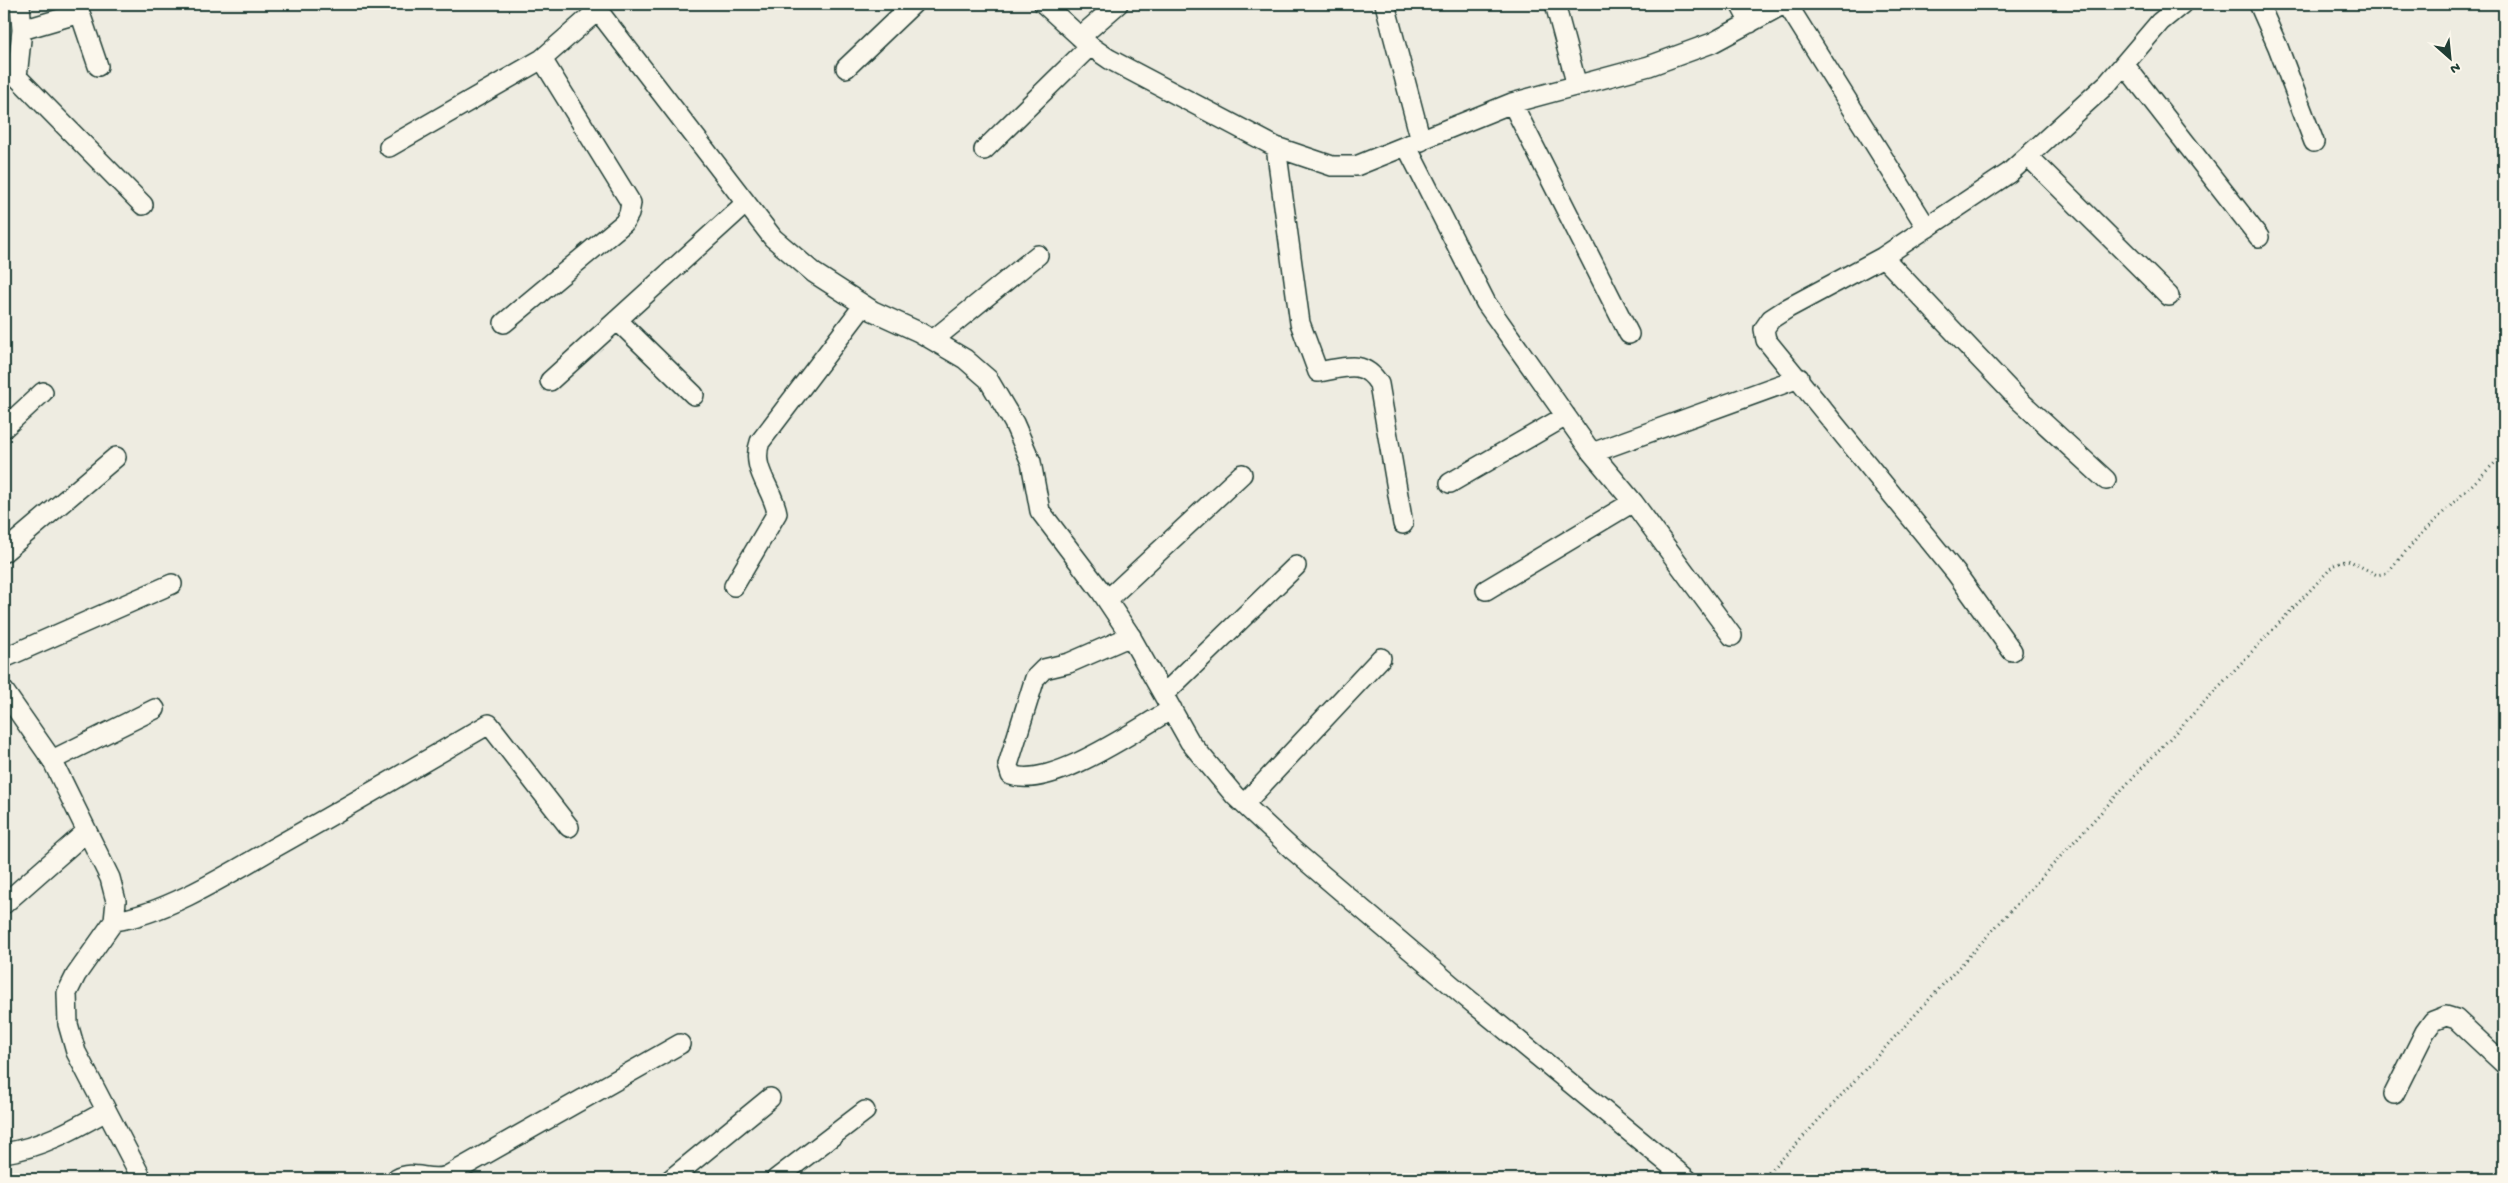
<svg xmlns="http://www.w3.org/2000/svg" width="2508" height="1183" font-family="'Gochi Hand',sans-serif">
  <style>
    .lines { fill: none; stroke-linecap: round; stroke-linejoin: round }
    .street-casing { stroke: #1f3d34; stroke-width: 22 }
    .path { stroke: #1f3d34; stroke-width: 3; stroke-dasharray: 1 4; stroke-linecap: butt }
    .street { stroke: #fbf7ec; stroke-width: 19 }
  </style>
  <rect width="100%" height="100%" fill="#eeece1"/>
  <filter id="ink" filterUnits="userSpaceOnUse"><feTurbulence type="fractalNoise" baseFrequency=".02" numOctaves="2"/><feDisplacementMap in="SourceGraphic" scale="10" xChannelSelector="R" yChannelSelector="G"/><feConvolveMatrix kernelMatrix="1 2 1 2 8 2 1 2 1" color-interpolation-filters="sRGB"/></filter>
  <g filter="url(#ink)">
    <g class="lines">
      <defs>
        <path id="street" d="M20,4L22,30L17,77L143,205
          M593,4L773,238L814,273L873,311L919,332L965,359L988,379L1014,423L1031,462L1040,511L1100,590L1128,632L1190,742L1235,796L1293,850L1462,994L1687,1179
          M1044,4L1090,46L1109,59L1276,147L1332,166H1356L1512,103L1649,66L1712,43L1784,4
          M1385,4L1421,141
          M1555,4L1577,86
          M1740,4L1750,23
          M1787,4L1927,228
          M2259,4L2278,47L2314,142
          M22,30L80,13L98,66
          M1080,37L1118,4
          M2124,64L2259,237
          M846,68L913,4
          M1512,103L1629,334
          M389,147L542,59
          M1276,147L1300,323L1318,372C1344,368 1363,358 1379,384L1403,524
          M1407,147L1486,303L1592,453L1633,502L1732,636
          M984,150L1090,46
          M2028,156L2169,296
          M1883,257L2019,400L2106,480
          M617,320L694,395
          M504,323L624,223L629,214L631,203L542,59L598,10
          M933,340L1038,255
          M550,381L746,203
          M4,428L43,392
          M1592,453L1799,378
          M1450,483L1566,416
          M4,552L116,457
          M734,586L777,513C773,488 750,469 760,442L864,305
          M1486,590L1633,502
          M1107,600L1242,474
          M1131,636L1069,663L1044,669L1035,678L1008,765L1011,775C1051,790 1137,729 1172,709
          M2012,651L1956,573L1766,340L1764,329L1771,319L1788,308L1883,257L2009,173L2108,83L2160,22L2182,4
          M4,658L172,584
          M4,691L52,760L110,878L116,901L114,921L76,975L67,993L68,1024L76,1052L142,1179
          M1164,694L1296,566
          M52,760L155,709
          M1244,804L1381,658
          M4,904L87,831
          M114,921C163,915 229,874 272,849C345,808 417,766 489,724L569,827
          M2394,1094L2425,1032L2433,1021L2446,1016L2456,1019L2504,1064
          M4,1153C42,1147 72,1130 106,1111
          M397,1179C414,1169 429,1183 447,1176L680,1044
          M671,1179L770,1098
          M776,1179L865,1111"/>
      </defs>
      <!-- street casing -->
      <use href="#street" class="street-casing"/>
      <!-- path -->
      <path class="path" d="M1761,1179L1791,1150L2138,772L2334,565L2348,560L2377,575L2387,573L2420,535L2504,454"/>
      <!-- street -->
      <use href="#street" class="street"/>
    </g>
  </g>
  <!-- margin -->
  <rect width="2508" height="1183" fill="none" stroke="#fbf7ec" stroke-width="20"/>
  <rect x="10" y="10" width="2488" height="1163" fill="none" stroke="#1f3d34" stroke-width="2" filter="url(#ink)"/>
  <!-- north arrow -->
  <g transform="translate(2450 58) rotate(153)" stroke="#fbf7ec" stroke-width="4" paint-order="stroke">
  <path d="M0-4L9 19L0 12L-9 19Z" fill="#1f3d34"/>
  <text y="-8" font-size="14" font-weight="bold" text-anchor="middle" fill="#1f3d34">N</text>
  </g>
</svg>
